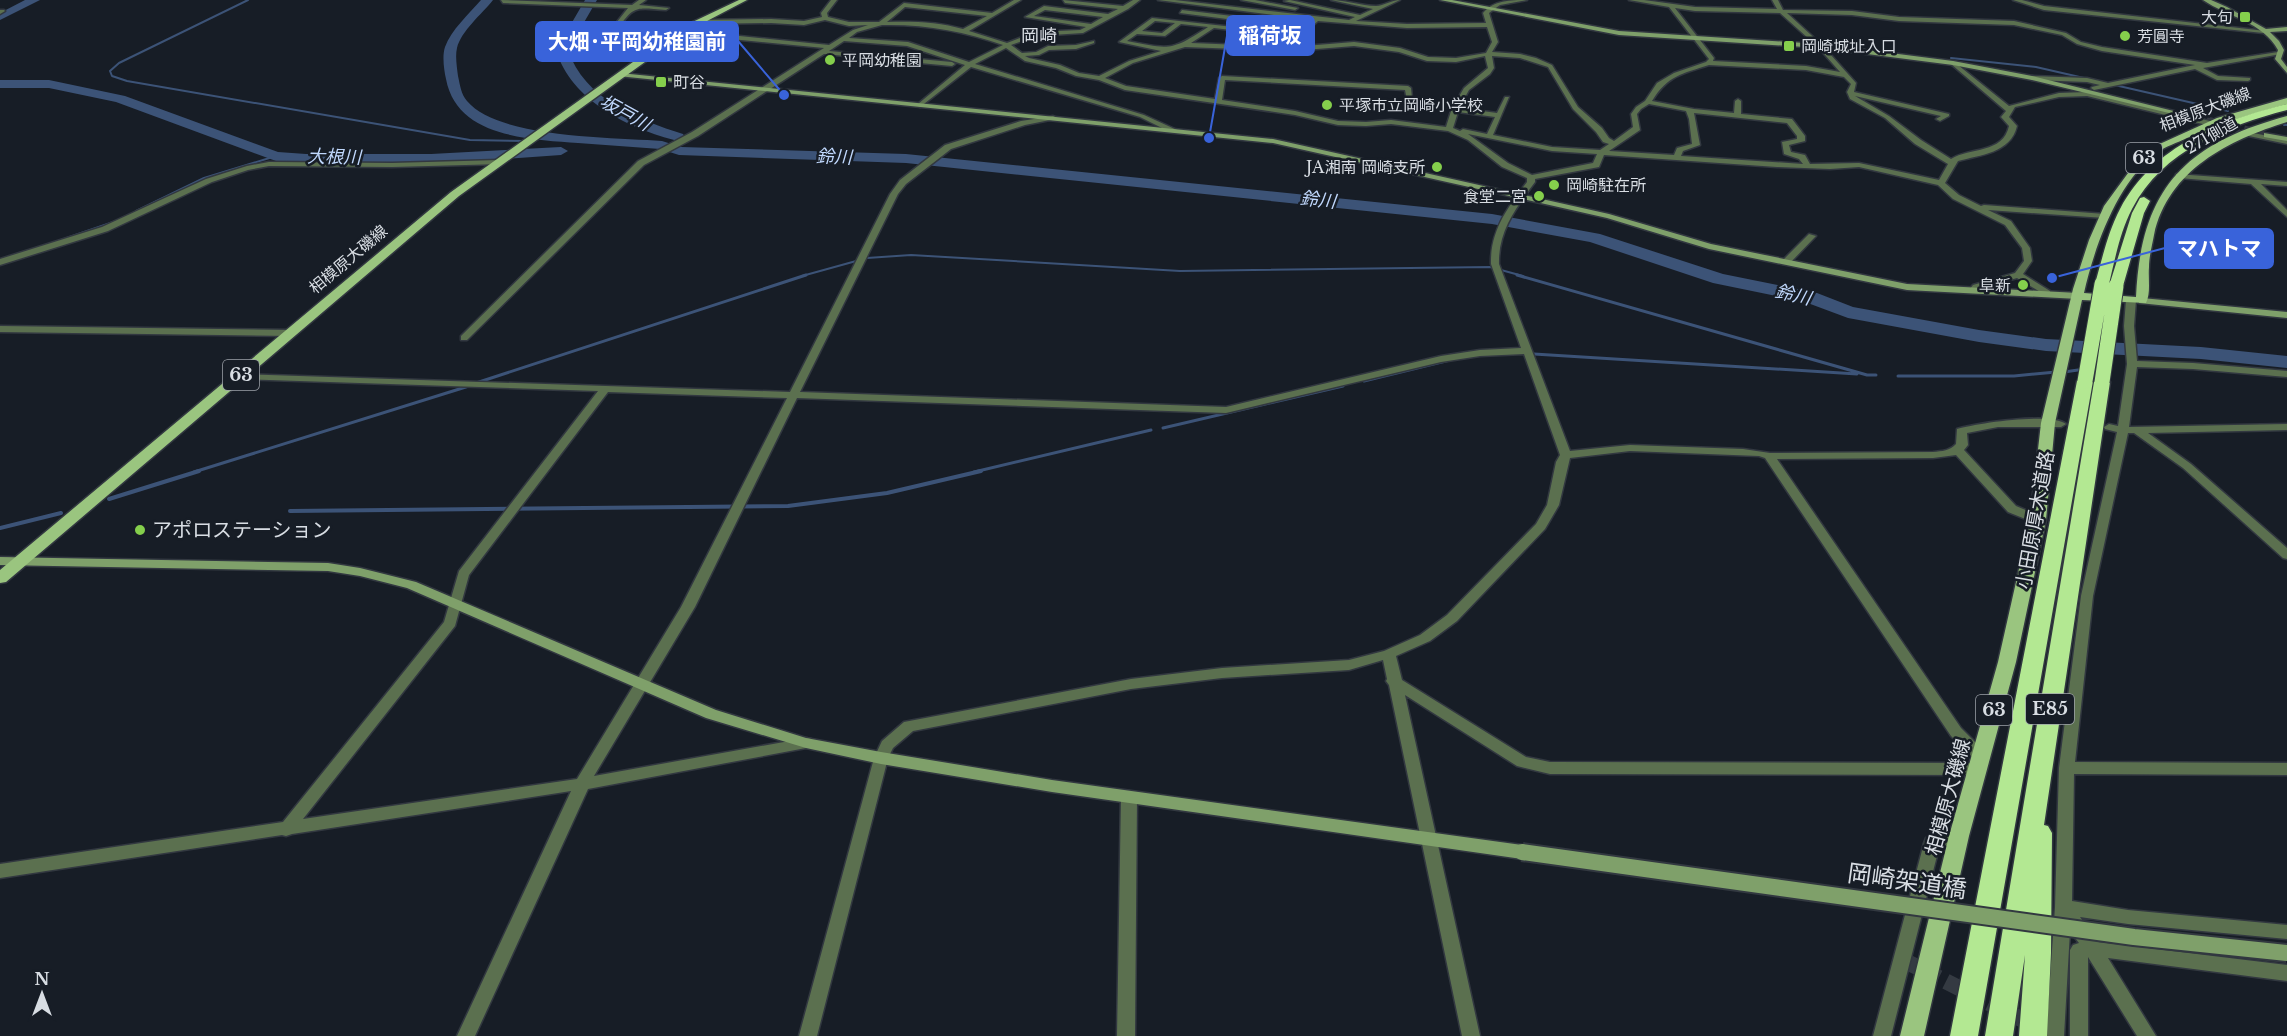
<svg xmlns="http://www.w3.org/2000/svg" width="2287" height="1036" font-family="'Libre Baskerville','Noto Sans JP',serif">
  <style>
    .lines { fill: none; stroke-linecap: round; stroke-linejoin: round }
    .stream-far2 { stroke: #3c5377; stroke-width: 2 }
    .stream-far1 { stroke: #3c5377; stroke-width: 3 }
    .stream { stroke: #3c5377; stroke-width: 4 }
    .river { fill: #3c5377; fill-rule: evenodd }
    .street-tunnel { stroke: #343a42; stroke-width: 16; stroke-dasharray: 16 8; stroke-linecap: butt }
    .secondary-tunnel-far1 { stroke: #343a42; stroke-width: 6; stroke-dasharray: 6 3; stroke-linecap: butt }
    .secondary-tunnel { stroke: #343a42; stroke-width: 8; stroke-dasharray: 8 4; stroke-linecap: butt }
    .street-casing { stroke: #323840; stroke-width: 3 }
    .secondary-casing { stroke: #323840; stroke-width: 3 }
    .primary-casing { stroke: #323840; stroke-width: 3 }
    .highway-casing { stroke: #323840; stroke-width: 3 }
    .street { fill: #5b704f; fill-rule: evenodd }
    .secondary { fill: #7fa06a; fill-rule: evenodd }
    .primary { fill: #9ac57f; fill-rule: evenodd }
    .highway { fill: #b3e892; fill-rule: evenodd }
    .secondary-bridge-casing { stroke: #323840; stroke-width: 20; stroke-linecap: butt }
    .highway-bridge-casing { stroke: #323840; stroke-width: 17; stroke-linecap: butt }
    .secondary-bridge { stroke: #7fa06a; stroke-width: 16 }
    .highway-bridge { stroke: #b3e892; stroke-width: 15 }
    .poi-dot { fill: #85cf4c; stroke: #171d26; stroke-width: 2 }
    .labels { text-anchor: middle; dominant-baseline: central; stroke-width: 5; stroke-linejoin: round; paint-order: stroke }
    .far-poi-label { font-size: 16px; fill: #d8dde3; stroke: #171d26; text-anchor: start }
    .far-street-label { font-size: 16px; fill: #d8dde3; stroke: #171d26 }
    .far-neighbourhood-label { font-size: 18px; fill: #d8dde3; stroke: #171d26 }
    .far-water-label { font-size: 18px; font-style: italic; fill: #c0d8fd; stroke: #171d26 }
    .shield { fill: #171d26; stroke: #9ea3aa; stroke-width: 1.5 }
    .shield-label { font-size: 18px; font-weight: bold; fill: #d8dde3 }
    .street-label { font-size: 20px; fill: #d8dde3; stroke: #171d26 }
    .poi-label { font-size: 20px; fill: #d8dde3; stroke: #171d26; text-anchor: start }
    .near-street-label { font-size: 24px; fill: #d8dde3; stroke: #171d26 }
    .leader { fill: none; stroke: #3963da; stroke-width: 2 }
    .callout-dot { fill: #3963da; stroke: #171d26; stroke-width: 2 }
    .callout { fill: #3963da; stroke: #3963da; stroke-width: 2 }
    .callout-label { font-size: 21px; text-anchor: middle; font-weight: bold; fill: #fff }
  </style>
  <rect width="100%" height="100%" fill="#171d26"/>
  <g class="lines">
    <!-- stream-far2 -->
    <path class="stream-far2" d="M248,0L119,63L110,71L112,76L127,81L470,140L526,141
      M1951,58L2036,67L2228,111
      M2284,125H2287
      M533,141L544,137
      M136,211L204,178L276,156
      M49,244L119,220
      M802,276L867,258L911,255L1180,271L1490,267L1523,276"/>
    <!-- stream-far1 -->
    <path class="stream-far1" d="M1517,275L1867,375H1876
      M1534,354L1857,374
      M2064,372L2078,370
      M1898,376H2014L2056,372
      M1364,381L1450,360
      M476,383L806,275
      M1163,428L1343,386
      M194,472L469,386
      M974,472L1151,430"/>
    <!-- stream -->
    <path class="stream" d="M109,499L199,471
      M290,511L788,506L887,493L981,471
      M0,528L61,513"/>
    <!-- river -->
    <path class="river" d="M25,0H40L0,20V13Z
      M481,0H493C482,14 461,31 457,48C455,56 457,68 458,76C460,85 461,94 467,101C499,139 614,137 662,141L681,147L906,154L1492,214L1600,234L1723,274L1817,293L1853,307L1979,330L2046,339L2201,347L2287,356V368L2201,359L2046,351L1979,342L1848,318L1805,302L1713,283L1590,242L1492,224L906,163L679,155L660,149C633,147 605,145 578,143C530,139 457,138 446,79C444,70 442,56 445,47C451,30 469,14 481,0Z
      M585,0H597L568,50C584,99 639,120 683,134L685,137L683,140L678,141C630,129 571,101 556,50Z
      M0,80H49L125,96L278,152L306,154H431L561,147L568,151L561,155L431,164H306L276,161L116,102L49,88H0Z"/>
    <!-- street-tunnel -->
    <path class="street-tunnel" d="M1903,960L2055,1036"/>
    <!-- secondary-tunnel-far1 -->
    <path class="secondary-tunnel-far1" d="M2198,118L2215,122"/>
    <!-- secondary-tunnel -->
    <path class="secondary-tunnel" d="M2209,121L2267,135"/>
    <defs>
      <path id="street" d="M501,0L632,5L639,0H646L639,5L669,8L666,10C641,9 635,3 620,26L673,32L710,33L829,45L853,30L868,25L849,26L825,20L804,25L771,23L699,24L696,22L699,20L771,19L804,21L822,17L821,13L831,0H837L827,13L828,17L849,22H879L904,3L992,13L1014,0H1021L969,31L1007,43L1035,32L1080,30L1086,27L1025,17L1044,6L1108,14L1118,9L1065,3L1063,0L1123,6L1133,0H1140L1128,9L1083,33L1036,36L1011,45L1022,53L1036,52L1048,46L1076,45L1094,41V43L1076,49L1049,50L1039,55L1025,56L1029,58L1060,65L1079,73L1099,76L1129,61L1161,51L1119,42L1152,18L1298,34L1312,20L1158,0H1175L1349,20L1355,17L1284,1L1290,0L1360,15L1373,9L1331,0C1346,0 1361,6 1376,6C1384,6 1391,0 1400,0L1356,21L1407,24L1486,23L1483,13C1494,0 1511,0 1527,0L1500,5L1489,13L1498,42L1492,52L1520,54L1536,58L1552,65L1578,107L1602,128L1609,138L1614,141L1633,127L1631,114L1636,107L1645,101L1657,83L1674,73L1706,62L1709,59L1669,7L1629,0H1644L1695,7L1777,9L1772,0H1778L1783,10L1852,11L1899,17L2014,21L2066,33L2081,42L2102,47L2207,63L2278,52L2281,54L2203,68L2218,76L2250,78V80L2248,81L2217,80L2195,69L2094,90L2091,88L2092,87L2100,85L2087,82L2032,80L2029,78L2032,76L2087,78L2108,83L2195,65L2102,51L2077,44L2062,35L2014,25L1899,21L1852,15L1787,13L1822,45L1856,83L1854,92L1949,114V116L1940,121L1936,119L1941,116L1855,96L1889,116L1921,140L1951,159C1970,147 2003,154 2009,126L2001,117L2006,111L1951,64L1950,63L1953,61L2009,106L2059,93L2087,92L2214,122V126H2211L2087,96L2059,97L2015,107L2009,117L2017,126C2011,153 1980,155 1958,161L1945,183L1959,195L1981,206L1984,205L2105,214L2109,216L2105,218L1988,210L2011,221L2030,248L2032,261L2023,274L2050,291V295L2047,296L2017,278L1979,289L1977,292H1971L1969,290L1973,285L2015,273L2024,261L2022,248L2005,225L1953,199L1938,185L1859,167L1830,169L1777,167L1604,155L1599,167L1535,179V182C1516,208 1498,231 1499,264L1570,451L1630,445L1743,449L1770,453L1933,452C1942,451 1950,451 1956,444L1957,429C1977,423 2052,412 2066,424L2061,427H1998L1967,433L1968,445L1964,450L2016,506L2042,517L2044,520L2038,524L2008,512L1956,455L1933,458L1777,459L1961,728L1987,754L1989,758L1987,762L1982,764L1977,762L1951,736L1765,458L1759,456L1630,451L1570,458L1559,505L1545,529L1457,621L1430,641L1396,656L1402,680L1526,757L1550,762L1979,763L1984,765L1987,769L1984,773L1979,775L1550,774L1517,766L1405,695L1480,1036H1462L1389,685L1386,681L1387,679L1383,660L1349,670L1222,678L1131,689L913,731L893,748L888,758L817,1036H799L874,758L882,741L904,722L1131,679L1222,668L1349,660L1384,651L1420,635L1447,615L1536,524L1547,505L1556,462L1560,455L1524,354L1480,356L1441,362L1226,413L797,398L695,607L594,776L806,738L811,739L813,743L811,747L806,748L588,789L475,1036H457L571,791L292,834L286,836L282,835L0,878V864L283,822L444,622L459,571L598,391L240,379L236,378V374L790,392L890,194L900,180L945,145L1021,121L1053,116L1057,118L1055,119L1025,125L951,149L906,184L898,194L800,392L1226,407L1441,356L1480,350L1521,348L1491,264C1490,231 1508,207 1527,182V178L1502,167L1468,140L1448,131L1391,124L1366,126L1338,125L1295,115L1125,90L1099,80L1076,76L1056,68L1025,61L1006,48L975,64L1144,115L1177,130L1170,132L1140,117L971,67L920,107L918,106V104L965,65L907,46L844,41L829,51L952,62L955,64L952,66L824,54L698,136L644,165L467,340H461V336L638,161L692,132L824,48L710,37L673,36L616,29L613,27L628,8L503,3ZM905,7L987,16L963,29C939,22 912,21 887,22ZM1675,8L1695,11L1780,13L1818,47L1840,72L1806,66L1713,61L1714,58ZM1045,10L1103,17L1091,24L1034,16ZM1155,21L1175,23L1162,33L1142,31ZM1318,21L1407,28L1487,27L1492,42L1486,53L1456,58L1428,57L1400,48L1354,42L1292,47L1191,43L1214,28L1299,38ZM1181,24L1208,27C1170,52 1170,49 1127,41L1137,34L1165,36ZM882,25C924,24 964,31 1003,45L969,62L908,42L849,38L857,32ZM1354,46L1399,52L1427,61L1456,62L1485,56L1488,68L1464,88L1454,105L1412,98L1411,88L1408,86L1222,76L1219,78L1215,99L1126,86L1105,78L1133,63L1185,47L1292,51ZM1492,56L1520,58L1548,67L1573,109L1596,132L1603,142L1609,144L1600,150L1552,147L1493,135L1509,97H1505L1497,113L1459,108L1469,90L1490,74L1494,68ZM1709,65L1806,70L1844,77L1851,84L1847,92L1850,99L1885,118L1915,144L1948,164L1939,180L1859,163L1810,164L1805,155L1791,152L1789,145L1805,141V136L1792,119L1741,114V101L1738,99L1735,101L1734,113L1694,109L1652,101C1668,75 1682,74 1709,65ZM1225,80L1405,90L1407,100L1452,108L1446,127L1391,120L1366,122L1338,121L1295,111L1222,100ZM1649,104L1686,111L1689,119L1692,144L1677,148L1674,155L1609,151L1640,130L1637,114L1641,109ZM1458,112L1495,117L1487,134L1463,129L1460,131L1453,128ZM1694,113L1787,123L1797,136V139L1782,142L1784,154L1799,159L1803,164L1681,156L1683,151L1700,145ZM1468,134L1552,151L1597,154L1593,163L1532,175L1508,163ZM608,392L787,398L681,607L577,779L303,819L455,626L469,575Z
        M1241,0H1255L1298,8L1295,10Z
        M2013,0H2022L2044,6L2266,31L2263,33L2044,10Z
        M0,10H4L5,11L0,14Z
        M1182,10L1282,22L1285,24L1282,26L1180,13Z
        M2244,131L2287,140V144L2244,135Z
        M499,160L503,162L502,164L392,167L269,166L248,170L212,182L108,231L0,265V259L102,227L206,179L247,166L269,162L392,163Z
        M2176,174L2287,182V186L2261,184L2287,210V217L2251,184L2179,178H2176Z
        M1809,234L1816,236L1789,264H1783V260Z
        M2131,297L2136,300L2134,326L2137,361L2193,363L2287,371V377L2193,369L2137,367L2129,427L2287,424V430L2148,433L2191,464L2287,548V559L2283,558L2183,468L2134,433H2128L2093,596L2075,762L2287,763V775L2074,774L2072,901L2128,910L2287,925V939L2128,924L2080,917L2098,942L2287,965V981L2108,958L2156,1036H2137L2088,957V1036H2070V950L2073,945L2079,943L2070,931L2064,1036H2046L2055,907L2059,768L2081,596L2117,432L2105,429L2104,427L2109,424L2118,426L2127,364L2124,326L2126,300Z
        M0,326L291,330L296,333L291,336L0,332Z
        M1129,791L1134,793L1137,797L1135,1036H1117L1121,797L1124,793Z
        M1959,830L1965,831L1967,836L1965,841L1939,848L1891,1036H1873L1924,843L1926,838Z"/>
      <path id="secondary" d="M1440,0H1452L1619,31L1820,44L1953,61L2032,76L2202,118L2198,120L2032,80L1953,65L1820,48L1619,35Z
        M2203,0H2211L2227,7L2266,29L2287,27V31L2270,32L2279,41L2284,50L2281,59L2287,67V73L2275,59L2278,50C2263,22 2228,17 2203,0Z
        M620,73L1273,139L1609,214L1711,244L1907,284L2078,293L2083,296L2078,299L1907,290L1709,249L1607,218L1273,143L618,76V74Z
        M2264,133L2287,137V141L2264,137Z
        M2142,298L2287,312V318L2139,303V299Z
        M0,557L328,563L360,568L416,582L716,710L806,738L881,752L1052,780L1522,845L1528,847L1530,852L1528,857L1522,859L1052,792L881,764L806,748L706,718L407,588L360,576L328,571L0,565Z"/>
      <path id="primary" d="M739,0H747L688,31L459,196L6,582L0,583V570L451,192L682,27Z
        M2287,98V104C2252,114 2220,123 2187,138C2177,143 2166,146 2158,152C2118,180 2094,248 2084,293L2136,297C2141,189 2184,144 2287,116V122C2229,140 2168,170 2154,235C2152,246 2149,257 2149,267C2148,279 2151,293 2146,303L2082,300L2055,423L2046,520L2016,662L1969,836L1924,1036H1900L1949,836L1998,662L2030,520L2041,423L2073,289L2089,240L2104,206L2139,158L2153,147L2217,118Z"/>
      <path id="highway" d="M2287,104V110C2226,126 2163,150 2132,209C2120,232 2115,259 2109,284L2102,288L2097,287L2095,284C2102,259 2108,232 2120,209C2154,145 2220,121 2287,104Z
        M2144,197L2150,201L2144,213L2123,286L2121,289H2111L2109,286L2132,213L2140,198Z
        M2085,376L2093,381L1978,1036H1950L2077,381Z
        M2102,377L2110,382L2044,825L2048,826L2052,833L2051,953L2047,1036H2019L2025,955L2013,1036H1985L2094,382Z"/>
    </defs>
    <!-- street casing -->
    <use href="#street" class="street-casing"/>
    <!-- secondary casing -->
    <use href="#secondary" class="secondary-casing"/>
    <!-- primary casing -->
    <use href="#primary" class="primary-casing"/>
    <!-- highway casing -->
    <use href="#highway" class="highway-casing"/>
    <!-- street -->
    <use href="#street" class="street"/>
    <!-- secondary -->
    <use href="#secondary" class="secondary"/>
    <!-- primary -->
    <use href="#primary" class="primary"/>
    <!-- highway -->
    <use href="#highway" class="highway"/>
    <defs>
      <path id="secondary-bridge" d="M1522,852L2134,937L2287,953"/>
      <path id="highway-bridge" d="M2085,381L2102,284
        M2102,382L2116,286"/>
    </defs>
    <!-- secondary-bridge casing -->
    <use href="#secondary-bridge" class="secondary-bridge-casing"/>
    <!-- highway-bridge casing -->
    <use href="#highway-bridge" class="highway-bridge-casing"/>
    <!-- secondary-bridge -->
    <use href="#secondary-bridge" class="secondary-bridge"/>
    <!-- highway-bridge -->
    <use href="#highway-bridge" class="highway-bridge"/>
  </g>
  <!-- markers -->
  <g class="poi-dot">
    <rect x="2239" y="11" width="12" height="12" rx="3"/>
    <circle cx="2125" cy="36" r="6"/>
    <rect x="1783" y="40" width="12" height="12" rx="3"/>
    <circle cx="830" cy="60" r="6"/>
    <rect x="655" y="76" width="12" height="12" rx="3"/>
    <circle cx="1327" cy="105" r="6"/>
    <circle cx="1437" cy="167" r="6"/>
    <circle cx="1554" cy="185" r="6"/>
    <circle cx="1539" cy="196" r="6"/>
    <circle cx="2023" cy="285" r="6"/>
    <circle cx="140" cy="530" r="6"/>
  </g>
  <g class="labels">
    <!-- far-poi labels -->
    <g class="far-poi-label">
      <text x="2233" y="17" text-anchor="end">大句</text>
      <text x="2137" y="36">芳圓寺</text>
      <text x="1801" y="46">岡崎城址入口</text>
      <text x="842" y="60">平岡幼稚園</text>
      <text x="673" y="82">町谷</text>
      <text x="1339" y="105">平塚市立岡崎小学校</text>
      <text x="1425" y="167" text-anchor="end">JA湘南 岡崎支所</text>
      <text x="1566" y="185">岡崎駐在所</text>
      <text x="1527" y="196" text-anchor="end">食堂二宮</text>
      <text x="2011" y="285" text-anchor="end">阜新</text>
    </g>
    <!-- far-street labels -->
    <g class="far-street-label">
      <text transform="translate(2205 109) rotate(-21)">相模原大磯線</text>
      <text transform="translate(2211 135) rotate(-30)">271側道</text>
      <text transform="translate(348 259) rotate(-40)">相模原大磯線</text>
    </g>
    <!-- far-neighbourhood labels -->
    <g class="far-neighbourhood-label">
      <text x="1039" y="36">岡崎</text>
    </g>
    <!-- far-water labels -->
    <g class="far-water-label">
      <text transform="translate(625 113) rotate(29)">坂戸川</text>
      <text transform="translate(334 157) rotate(1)">大根川</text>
      <text transform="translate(834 157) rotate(2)">鈴川</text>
      <text transform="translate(1318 200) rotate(6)">鈴川</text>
      <text transform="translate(1793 295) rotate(13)">鈴川</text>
    </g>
    <!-- shield labels -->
    <g class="shield">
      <rect x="2126" y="143" width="36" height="30" rx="4.5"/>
      <rect x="223" y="360" width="36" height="30" rx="4.5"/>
      <rect x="2026" y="694" width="48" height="30" rx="4.5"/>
      <rect x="1976" y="695" width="36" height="30" rx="4.5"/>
    </g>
    <g class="shield-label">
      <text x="2144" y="158">63</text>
      <text x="241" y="375">63</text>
      <text x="2050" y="709">E85</text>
      <text x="1994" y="710">63</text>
    </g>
    <!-- street labels -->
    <g class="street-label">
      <text transform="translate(2035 520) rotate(-80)">小田原厚木道路</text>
      <text transform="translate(1948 797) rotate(-75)">相模原大磯線</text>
    </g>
    <!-- poi labels -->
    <g class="poi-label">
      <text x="152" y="530">アポロステーション</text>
    </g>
    <!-- near-street labels -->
    <g class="near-street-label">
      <text transform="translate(1907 881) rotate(8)">岡崎架道橋</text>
    </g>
  </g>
  <!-- callouts -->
  <path class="leader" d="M1209 138L1227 36M784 95L738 41M2052 278L2165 248"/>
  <g class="callout-dot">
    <circle cx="1209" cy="138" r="6"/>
    <circle cx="784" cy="95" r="6"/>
    <circle cx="2052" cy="278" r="6"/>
  </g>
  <g class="callout">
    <rect x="1227" y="16" width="87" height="39" rx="6"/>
    <rect x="536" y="22" width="202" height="39" rx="6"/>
    <rect x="2165" y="229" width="108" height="39" rx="6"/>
  </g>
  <g class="callout-label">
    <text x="1270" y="43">稲荷坂</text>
    <text x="637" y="49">大畑･平岡幼稚園前</text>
    <text x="2219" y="256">マハトマ</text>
  </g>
  <!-- north arrow -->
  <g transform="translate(42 994)" stroke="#171d26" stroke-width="4.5" paint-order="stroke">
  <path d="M0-4.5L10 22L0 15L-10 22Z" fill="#d8dde3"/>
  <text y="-9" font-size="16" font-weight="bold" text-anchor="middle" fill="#d8dde3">N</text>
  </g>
</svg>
